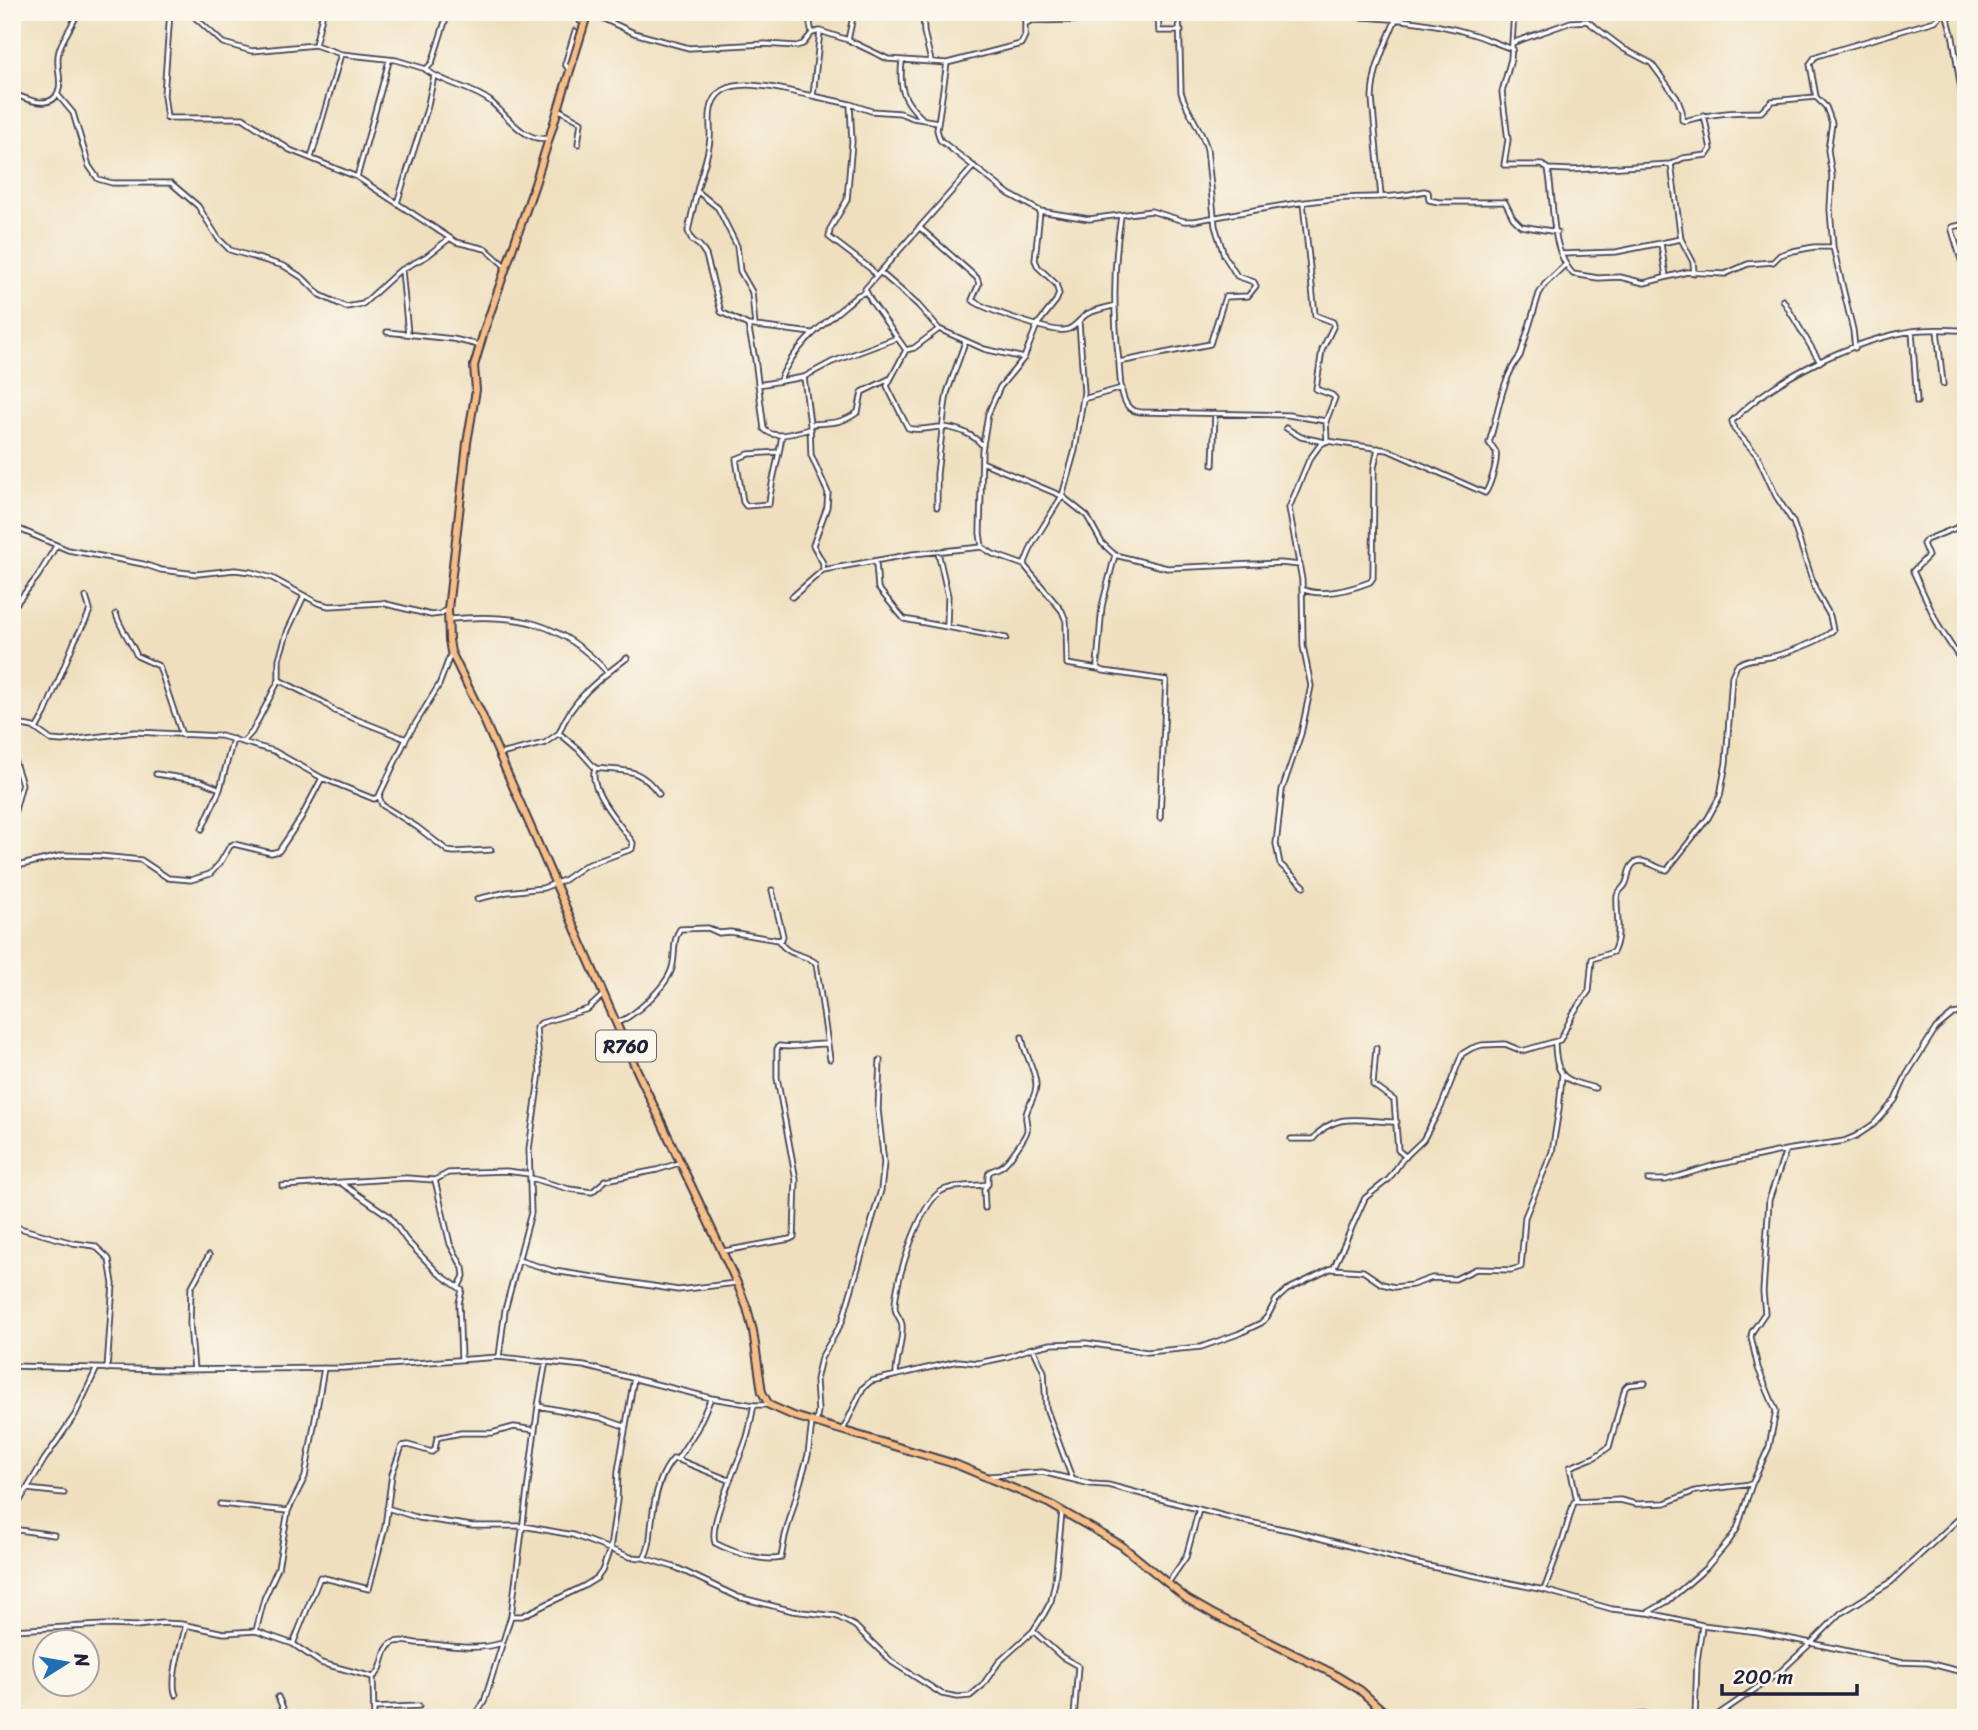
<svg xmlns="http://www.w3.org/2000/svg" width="1978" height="1730" font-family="Sriracha,sans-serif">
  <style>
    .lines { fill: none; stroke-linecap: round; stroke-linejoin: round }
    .minor-casing { stroke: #413e4f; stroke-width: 7 }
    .primary-casing { stroke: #413e4f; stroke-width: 10 }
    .minor { stroke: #fff; stroke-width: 3.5 }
    .primary { stroke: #f7be87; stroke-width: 6 }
    .labels { text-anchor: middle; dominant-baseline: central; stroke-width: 7; stroke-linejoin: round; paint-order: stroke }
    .shield { fill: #fbf7ec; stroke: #636270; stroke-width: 2 }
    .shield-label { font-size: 19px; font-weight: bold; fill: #22223b }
  </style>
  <rect width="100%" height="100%" fill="#fbf7ec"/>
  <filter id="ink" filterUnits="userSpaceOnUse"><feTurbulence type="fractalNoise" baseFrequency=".0143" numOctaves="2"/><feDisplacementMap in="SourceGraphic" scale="14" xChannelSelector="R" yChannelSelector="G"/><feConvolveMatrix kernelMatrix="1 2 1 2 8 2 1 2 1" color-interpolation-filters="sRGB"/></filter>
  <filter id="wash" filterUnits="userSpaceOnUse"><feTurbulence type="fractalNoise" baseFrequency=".00686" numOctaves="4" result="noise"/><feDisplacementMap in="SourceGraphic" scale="28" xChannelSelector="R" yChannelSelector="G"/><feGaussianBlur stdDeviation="1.57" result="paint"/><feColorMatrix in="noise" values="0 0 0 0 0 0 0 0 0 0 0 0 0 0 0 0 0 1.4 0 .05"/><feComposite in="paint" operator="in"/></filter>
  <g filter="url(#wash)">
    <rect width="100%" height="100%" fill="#efdfbe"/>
  </g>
  <g filter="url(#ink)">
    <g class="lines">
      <defs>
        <path id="minor" d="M170,12L164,95L167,118H243L290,150L357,177L456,242L486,249L506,267
          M189,12L223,43L252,51L315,45L341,54L396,60L426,69L432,63L448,12
          M589,12L634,33L689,48L765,44L796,46L803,44L812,33L820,31L848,40L888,59L947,63L1021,44L1025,36V12
          M923,12L924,32L931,61
          M1514,12L1511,59L1502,92L1508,140L1504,165H1542L1548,169C1555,202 1549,248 1573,274L1598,278L1620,277L1644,283L1687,272L1725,274L1748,264L1773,262L1780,255L1793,251L1814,247H1833
          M1946,12L1953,38L1966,122
          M1332,16C1379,17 1427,20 1472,34C1486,38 1499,45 1513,49
          M580,21L582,12
          M1025,24L1030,21L1077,20L1110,12H1154L1158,16L1159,31H1181
          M820,31L813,96L850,104L852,142L847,200L830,229L829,237L871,269L876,276
          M812,33L810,24L814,12
          M848,40L854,12
          M1512,43L1571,22L1587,21L1624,49L1651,63L1677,98L1682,111V120L1685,121C1711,113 1734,112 1761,112L1772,101L1816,97
          M315,45L323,12
          M902,61C899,87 902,100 922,118
          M947,63L937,130L940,140L1009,194L1040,211L1035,260L1038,267L1056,284L1059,294L1056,301L1037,325L1024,358L1000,387L988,414L982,451L980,533L982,547
          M426,70C445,84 471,87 490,101C506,114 524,143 548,138
          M569,70L565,64L575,31
          M12,93C25,99 54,112 59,89C62,78 55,65 59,51C62,38 73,26 78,12
          M57,94L73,113L89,166L98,179L112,183H171L198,206L218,238L230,250L284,266L303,278L320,295L346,307L363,304L399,271L427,256L450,238
          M850,104L871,111L900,113L913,118L938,122
          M558,109L581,122L578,144
          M311,158L341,54
          M1671,164L1681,239L1693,262L1694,273
          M974,166L865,289L871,301L906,350L887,386L908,428C919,432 930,427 942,427C957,428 973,434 982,445
          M1548,169L1571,170L1671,164L1683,158L1707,155L1711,149L1704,115
          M357,177L389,61
          M697,191L688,231L692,240L700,246L706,255L721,312L748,325L812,333
          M1381,197L1372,98C1373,69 1385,45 1396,19
          M397,203L427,109L434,76
          M1303,203L1315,315L1333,322L1334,325L1322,350L1316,389L1332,395L1335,398L1326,421L1327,441L1320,445L1309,460L1289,508L1302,580L1303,646L1311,686L1301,734L1282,790L1276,844L1280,864L1304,886
          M1040,211L1089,219L1151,211L1184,221H1194C1240,213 1286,203 1333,199C1363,196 1394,199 1424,191L1428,192L1429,200L1439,202H1505L1513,218L1521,226L1557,232
          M1121,216C1113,265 1113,313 1119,363C1120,376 1120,394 1127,405C1131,411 1135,411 1141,412L1288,415L1326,421
          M1966,224L1952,227V230L1966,276
          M919,227L977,278L979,284L972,300C984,309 1052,333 1065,330C1075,329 1079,319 1087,314C1094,310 1104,308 1113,306
          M1661,244L1666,276
          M1562,254L1616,252L1681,239
          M402,270L408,334
          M880,272L918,305L939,329L984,349L1024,358
          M1783,300L1820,362
          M748,325L755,359L764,429C775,441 796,432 811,429
          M755,326L752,292L740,271L737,246L718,208L697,191C701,173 709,156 710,138C711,126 708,117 712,105C723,69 787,92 813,96
          M1937,330L1943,384
          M1912,331L1917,402
          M387,332L453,339L479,345
          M1855,348L1853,330L1833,247L1830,209L1832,176L1828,150L1832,123L1826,107L1816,97L1810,64L1815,57L1820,55L1935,21L1945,12
          M906,350L914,348L939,329
          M1119,362L1210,344L1225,297L1248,296L1256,286L1254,282L1237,276L1224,255L1215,226L1207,149C1202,129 1187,113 1181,92L1179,12
          M780,380C794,344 829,320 858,295L866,292
          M758,385L804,377L832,362L897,338
          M1083,399L1122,388
          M810,424C829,423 842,424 858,412L862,392L889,379
          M1286,428L1301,437L1325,442
          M1327,441L1388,450L1485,493C1490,487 1498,461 1496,452C1495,450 1490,444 1489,443C1498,415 1501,380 1520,356L1539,294L1545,284L1566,264
          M779,452L749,454L736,459L743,502L746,506L769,504C771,481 779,459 782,435
          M982,462L1062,496L1087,516L1102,543L1115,555L1167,568L1280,563L1300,565
          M1213,465L1215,413
          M937,507V474L945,406L947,393L965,342
          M1966,524L1926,540L1923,544L1928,556L1913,571L1939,627L1966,668
          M12,526L68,550L143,564L161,570L197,574L235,570L251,572L272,578L318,603L329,606L382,603L431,615L440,614L446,610
          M938,552L948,596L947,626
          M1115,555L1102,606L1097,665L1098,669L1104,671L1166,680L1160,818
          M876,563L878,588L904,619L1006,638
          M1024,565L1033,543L1062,496L1075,450L1084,392L1079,322
          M823,570L913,554L982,547L993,554L1024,565L1062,611L1066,621L1067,664L1098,669
          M1302,589C1321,598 1352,589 1370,582L1373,578L1374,468L1378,448
          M792,597L823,570V563L813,545L827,507L828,493L811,455L810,424L804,377
          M12,609L38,576L56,546
          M116,614C121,630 131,641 137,656L159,666L182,735
          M450,619C517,613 561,621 608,673
          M279,680L323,702L335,711L406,739
          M12,723L33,727L51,740L62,741L135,732L221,736L274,751L322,778L374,799L379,796L406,739L439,685L451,653
          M36,729L45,713L75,640L86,620L90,610L86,597
          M559,733C572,699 599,679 627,658
          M243,742L252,732L279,680V659L288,630L304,596
          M12,754L22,784L12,821
          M500,754L545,743L559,733L578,749L595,768C627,772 638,766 659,794
          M156,774L201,781L220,789
          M379,796L382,805L417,827L448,851L454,852L491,850
          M12,825L17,866L12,869
          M202,829L220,789L233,739
          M17,866L64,855L100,856L141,860L168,878L191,880L210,874L220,863L230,846L234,844L271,853L279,851L301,818L322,778
          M772,890L783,936L782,939L778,940
          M477,899L507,892L543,888L564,880L584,866L632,849L633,843C621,825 587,790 595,768
          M616,1023C634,1017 667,986 672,968C676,955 672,940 680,929L708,928L719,933L730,932L778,940C790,958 802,952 816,963L830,1059
          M1555,1043C1556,1078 1564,1080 1595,1088
          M1376,1048L1373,1085L1394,1100L1398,1150L1406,1157
          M1291,1139H1313C1335,1110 1364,1122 1397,1122
          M531,1178L569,1189L592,1192L606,1180L657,1170L679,1163
          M435,1180L450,1244L463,1268L464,1276L459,1286
          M1648,1180H1666L1712,1166L1786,1150L1844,1141L1856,1136L1874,1124L1895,1100L1907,1074L1936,1028L1953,1014L1966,1012
          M341,1183L389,1216L407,1241L438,1273L462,1290L459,1303L461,1359
          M282,1186L406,1178L435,1180L448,1173L506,1171L530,1174
          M985,1208L984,1189L988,1184C987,1167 991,1173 1002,1166C1008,1162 1025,1138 1027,1131C1028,1125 1025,1120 1026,1115C1028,1104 1037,1096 1036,1084C1035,1068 1024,1054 1022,1037
          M12,1226L73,1243L95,1246L109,1259L113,1284L107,1369
          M724,1251L790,1239L794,1237L796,1180L777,1078V1049L779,1046C795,1049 810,1043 827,1044
          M518,1260L554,1271L678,1290L736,1283
          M1332,1269L1363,1271L1382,1284L1394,1287L1412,1285L1432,1278L1455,1279L1476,1269L1511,1270L1521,1267L1525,1217L1552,1152L1559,1109L1562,1075
          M1033,1348L1044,1372L1046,1408L1072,1478
          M499,1357L505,1310L531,1213L529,1149L540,1072L536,1028L541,1023L588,1009L603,995
          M12,1366L168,1370L344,1368L499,1357L584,1366L711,1398L754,1405H767
          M194,1370L190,1324L191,1288L209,1255
          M896,1375C896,1359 903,1341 902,1326C902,1319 895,1315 895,1307C895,1281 919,1207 940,1192C951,1184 974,1187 988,1184
          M754,1405C751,1417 750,1431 745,1443C738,1464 708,1523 715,1543C732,1552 762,1562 781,1558L785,1536L808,1455L812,1422
          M538,1406L601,1418L624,1426
          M816,1423L818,1411L816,1380L821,1358L842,1322L881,1190L884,1163L878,1110L880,1060
          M843,1430L863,1388L871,1381L958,1361L978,1363L1007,1357L1029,1349L1051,1344L1086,1343L1147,1352L1201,1347L1238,1334L1261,1323L1267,1317L1276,1300L1287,1290L1334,1267L1365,1198L1389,1179L1402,1160L1423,1140L1441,1107L1462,1054L1472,1048L1482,1045L1505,1044L1522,1051L1560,1040L1574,1012L1589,991L1592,959L1613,952C1622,935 1616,914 1617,896C1619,889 1623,890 1626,883C1628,878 1628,872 1631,867C1639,853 1656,869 1667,870L1708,818L1720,796L1726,763L1732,676L1737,665C1747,658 1759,659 1770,657C1785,654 1824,640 1833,630L1830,616L1816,591L1793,522L1776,496L1757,455L1734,429L1732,421C1775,377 1852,341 1912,331C1930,328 1948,330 1966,330
          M678,1458L697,1429L711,1398
          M990,1476L1042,1472L1091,1484L1108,1485L1239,1520L1293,1531L1413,1563L1544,1590L1612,1609L1647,1613L1668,1601L1690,1582L1706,1568L1729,1541L1737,1529L1752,1484L1769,1447L1776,1411L1758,1368L1751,1337L1752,1332L1765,1313L1763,1292L1769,1200L1786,1150
          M27,1489L64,1493
          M1577,1501L1570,1467L1595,1457L1609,1447L1625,1388L1628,1385L1645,1383
          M220,1504L288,1511
          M387,1508L419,1518L472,1526H523L573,1535L630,1557L644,1558L677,1568L738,1597L793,1611L836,1616L855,1626L892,1662L942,1694L958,1697L970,1696L982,1686L999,1662L1033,1631L1044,1614L1051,1601L1055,1582L1062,1512
          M12,1514L44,1460L75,1415L96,1370
          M12,1529L54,1535
          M644,1558C651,1546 650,1534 652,1520C654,1500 660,1473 674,1458L729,1480
          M1168,1583L1186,1557L1199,1509
          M1544,1590L1563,1539L1574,1502L1620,1500L1636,1504L1665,1503L1695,1491L1751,1484
          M1649,1613L1702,1625L1758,1632L1811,1643L1841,1613L1891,1582L1966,1512
          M511,1616H522L584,1586L597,1578L602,1571L610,1549L617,1500L618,1471L634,1378
          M12,1630L105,1625L136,1626L162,1623L181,1624L224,1633L256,1631L293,1644L321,1663L373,1677C386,1670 380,1647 395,1642C401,1640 410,1642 416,1643C446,1644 473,1652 502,1643
          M256,1631L264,1599L278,1568L288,1511L305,1477L324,1368
          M1033,1631L1062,1657L1078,1666L1074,1718
          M293,1644L320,1577L369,1589L385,1527L392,1474L402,1446L408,1445L432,1452L435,1449L437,1438L440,1437L461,1433H492L514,1427L535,1430
          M373,1678L374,1718
          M176,1695C169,1680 182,1642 186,1625
          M278,1697L283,1708L279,1718
          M374,1708L419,1706
          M474,1718L484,1702L511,1616L538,1406L546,1361
          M1620,1718L1646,1714L1660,1718
          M1695,1718L1697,1661L1702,1626
          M1713,1718L1780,1672L1811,1643L1898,1662L1928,1663L1966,1673"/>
        <path id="primary" d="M588,12L535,184L485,328L474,366L476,390L467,443L448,609L449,640L451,652L481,713L634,1064L737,1283L747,1308L753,1331L762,1392L769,1405L794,1416L955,1464L1048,1503L1121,1545L1187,1599L1215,1615L1332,1673L1360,1690L1391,1718"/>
      </defs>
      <!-- minor casing -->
      <use href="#minor" class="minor-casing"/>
      <!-- primary casing -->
      <use href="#primary" class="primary-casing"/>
      <!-- minor -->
      <use href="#minor" class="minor"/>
      <!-- primary -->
      <use href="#primary" class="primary"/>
    </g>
  </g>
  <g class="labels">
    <!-- shield labels -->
    <rect class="shield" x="596" y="1030.5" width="60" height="31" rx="5"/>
    <g class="shield-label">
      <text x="626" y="1046">R760</text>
    </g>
  </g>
  <!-- margin -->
  <rect width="1978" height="1730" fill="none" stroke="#fbf7ec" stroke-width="42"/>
  <!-- north arrow -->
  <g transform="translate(66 1663) rotate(79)"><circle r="33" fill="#fbf7ec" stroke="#a4a2a5" stroke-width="2"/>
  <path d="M0-5L12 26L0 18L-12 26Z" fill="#1f6fb2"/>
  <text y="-10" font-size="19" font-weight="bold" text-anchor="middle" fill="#22223b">N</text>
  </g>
  <!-- scale -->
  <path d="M1722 1684v10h135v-10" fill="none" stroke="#22223b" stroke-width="3.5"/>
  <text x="1733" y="1684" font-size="21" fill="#22223b" stroke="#fbf7ec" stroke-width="5" paint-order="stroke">200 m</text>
</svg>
